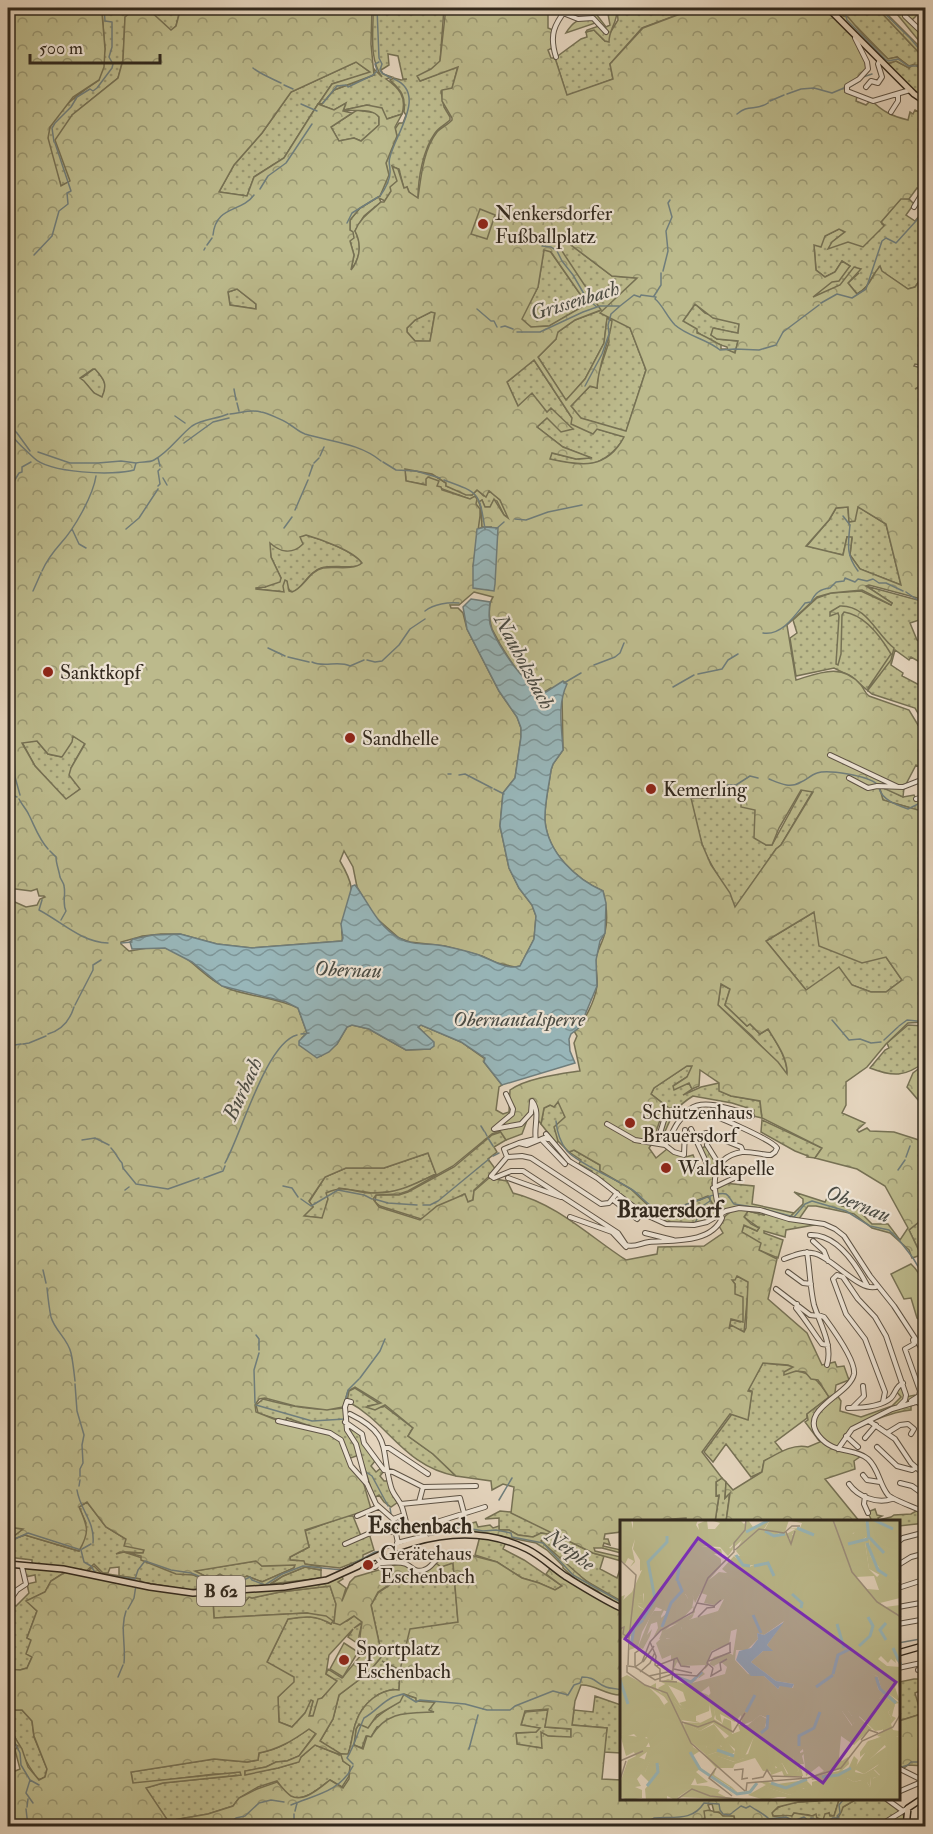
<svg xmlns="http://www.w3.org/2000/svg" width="933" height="1834" font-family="'IM FELL Double Pica',serif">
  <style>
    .grass { fill: url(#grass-dots); stroke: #767154; stroke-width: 1.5 }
    .forest { fill: url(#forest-crowns); stroke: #767154; stroke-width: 1.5; fill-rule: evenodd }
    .pitch { fill: #bcba8c; stroke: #767154; stroke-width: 1.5 }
    .water { fill: url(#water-waves); stroke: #6f7d7b; stroke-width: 1.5 }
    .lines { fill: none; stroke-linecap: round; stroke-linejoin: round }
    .stream { stroke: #6f7d7b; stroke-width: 1.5 }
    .minor-casing { stroke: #5e5345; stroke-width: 6 }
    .major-casing { stroke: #31281d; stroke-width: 8 }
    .minor { stroke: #ede3d4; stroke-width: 4 }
    .major { stroke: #e4d4bd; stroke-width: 5 }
    .poi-dot { fill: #8f2418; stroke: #ede3d4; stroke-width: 2 }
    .labels { text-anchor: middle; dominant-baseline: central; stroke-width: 4.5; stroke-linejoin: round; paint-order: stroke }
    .shield { fill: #ede3d4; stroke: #696054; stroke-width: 1.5 }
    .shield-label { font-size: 18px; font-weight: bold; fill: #31281d }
    .poi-label { font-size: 20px; fill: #31281d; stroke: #ede3d4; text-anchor: start }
    .water-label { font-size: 21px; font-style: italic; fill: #4b4c44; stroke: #ede3d4 }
    .quarter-label { font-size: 22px; font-weight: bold; fill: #31281d; stroke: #ede3d4 }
    .inset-river { fill: none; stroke: #98b6b9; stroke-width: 3 }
    .inset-road { fill: none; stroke: #9c8f7d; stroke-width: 1.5 }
    .view { fill: #7b2cbf; fill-opacity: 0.15; stroke: #7b2cbf; stroke-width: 3 }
    .inset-edge { fill: none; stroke: #31281d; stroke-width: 3 }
  </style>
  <defs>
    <pattern id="grass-dots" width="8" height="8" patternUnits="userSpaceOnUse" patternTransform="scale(1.5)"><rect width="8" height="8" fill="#bcba8c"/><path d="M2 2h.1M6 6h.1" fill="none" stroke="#999772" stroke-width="1.8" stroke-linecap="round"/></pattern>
    <pattern id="forest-crowns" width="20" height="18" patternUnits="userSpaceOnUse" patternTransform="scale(1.5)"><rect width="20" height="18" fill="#bcba8c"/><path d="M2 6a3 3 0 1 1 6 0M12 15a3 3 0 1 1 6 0" fill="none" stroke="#999772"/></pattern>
    <pattern id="water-waves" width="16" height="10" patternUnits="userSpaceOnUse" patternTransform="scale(1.5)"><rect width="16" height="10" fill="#98b6b9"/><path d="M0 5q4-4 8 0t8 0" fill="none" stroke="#7d9496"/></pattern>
  </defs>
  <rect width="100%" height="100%" fill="#e4d4bd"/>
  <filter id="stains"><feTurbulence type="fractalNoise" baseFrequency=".00333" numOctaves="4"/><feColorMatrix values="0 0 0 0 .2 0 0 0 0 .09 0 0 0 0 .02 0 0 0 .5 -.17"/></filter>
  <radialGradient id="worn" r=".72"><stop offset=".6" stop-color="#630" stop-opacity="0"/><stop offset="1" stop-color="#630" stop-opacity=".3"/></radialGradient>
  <!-- grass -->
  <path class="grass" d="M104,8H136L125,17L123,60L118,78L72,115L70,182L61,186C57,172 47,149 48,135C50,113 82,91 99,80L105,49L102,12Z
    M152,8H177L180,10L176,26L171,31L149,10Z
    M373,8H444L440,62L420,81L458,66L452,89L441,91L444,107L450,117V120C445,125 439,127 435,133C423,150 418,178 418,199L409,192L407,187L404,189L399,169L393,167L398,181L385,201L379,198L381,202L364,216L355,231C362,244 360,258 351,270L354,255L350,241V220L360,208L380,196L388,175L386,163L397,136L395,129L399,123H403L406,115L404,112C406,96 401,90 390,80L394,78L401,80L407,79H403L398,56L388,54L389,65L381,70L383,74L392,77L386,79C399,88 407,97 402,114L387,119L367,105L344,110L345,104L334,110L318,104L284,158L254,177L247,196L219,192L234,165L262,133L291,92L356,62L371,73L332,84L319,103H322L334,90L374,75V69L382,77C368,57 374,31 373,8Z
    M617,8H712L711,10L696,8L642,28L610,64L613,79L567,96L555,58L581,39L587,37L586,32L594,30L605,41L618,20Z
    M839,8H877L925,59V72L919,65H916L925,74V100L886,64L896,61L909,68V66L897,57L888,59L857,27L843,16Z
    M357,110L376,113L379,117V125L361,141L354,138L339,141L331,127Z
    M901,198L909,199L913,203L916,201L906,215L915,221L925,209V273L915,287L908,289L881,271L880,267C869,278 871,286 857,294L848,283L859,273L841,285L810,299L850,266L842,261L835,272L825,277L816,270L814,245L825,236L839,229L846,231L832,242L884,225L881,222Z
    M559,236L612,276L637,278L630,328L646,370L626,432L580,418L571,406L590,386L597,388L598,375L609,342L607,319L604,343L585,379L566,401L538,357L556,339L548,326L531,327L521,319L538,287L544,249L550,251L587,304L550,326L558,332L575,320L599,311L556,242Z
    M237,289L256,304V309L230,305L228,292Z
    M695,304L705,313L739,324L738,334L714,328L711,335L717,339L738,341L735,353L728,351L727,347C712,343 695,331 683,321Z
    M431,312H435L430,342L415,341L407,332V328L415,320Z
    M534,360L572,418L597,429L625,437C603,470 584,467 549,459L552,453L576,459L590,458L563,447L537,427L547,418L564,422L551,409L548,413L518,406L507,382Z
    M95,368C104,379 109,385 101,399C91,393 88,383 79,378L83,377Z
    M405,469L432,474L446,483V486L472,495L477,490L484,496L489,490L500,500L509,518L504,515L497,501L494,500L490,507H485L482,500L479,502L481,508L482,526L485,527L477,529L480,516L470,499L437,487L406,481Z
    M857,506L886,524L901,585L860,569L850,555L852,538L847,537L843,555L806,547L829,520L836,508L848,507L849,522Z
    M306,535C321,539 354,551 362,563L359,566C347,568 332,565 321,568C308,572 303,588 292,593L287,587V581L285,592L256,589L255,588L265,587L281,578L271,557L269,543Z
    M866,586L925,602V623L919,620L910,623L917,640L925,645V665L911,657L909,660L895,650L891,665L903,673L902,676L925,688V721L922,720L915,708L872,694L850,676L834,668L796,676L790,638L797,633L793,620L817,598L831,593L861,591L891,605L892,603Z
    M73,736L85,743L71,768L80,789L66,800L35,766L22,742L37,741L48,754L61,757Z
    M879,785L903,797L914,795L916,799L926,797L925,812L883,800Z
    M729,789L741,791L755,809L766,845H772L802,790L813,791L781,845L776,849L735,908C727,885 709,867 702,844C697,829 695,813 690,798H713Z
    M814,912L886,957L902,980L886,992H871L852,985L806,990L766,941Z
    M721,984L730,989L725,1005L747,1026L750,1024L760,1034L768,1029C776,1042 788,1059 787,1075L752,1036L718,1005Z
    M908,1025L925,1026V1062C905,1077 893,1077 870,1068L885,1050L889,1048L887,1043Z
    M687,1066H693L687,1077L673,1086L689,1083L692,1089L683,1095L701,1087L719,1083L720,1091L731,1096L760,1101L762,1118L753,1116L754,1110L732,1103L693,1096C675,1107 672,1115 664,1134L669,1137L666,1143L662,1144L657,1143L665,1117L675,1104L670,1109L651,1094L654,1088Z
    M559,1101L565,1117L559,1141L556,1143L541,1124L544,1108Z
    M762,1120L822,1148L815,1158L807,1157L808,1156L795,1151L761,1132Z
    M501,1132L506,1140L494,1147L497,1152L488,1159L496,1170L474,1190L473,1200L468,1202L464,1194L421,1219L380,1206L375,1202L376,1195H399L408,1192L454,1167L492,1135Z
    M574,1150L600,1165V1171L631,1189L651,1208L665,1209L700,1200L708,1196L720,1214C670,1244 629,1202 591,1174L592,1171L579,1164L581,1160L569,1152Z
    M428,1153L436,1174L401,1191L372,1193L339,1188L328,1199L323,1218L303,1216L313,1207L309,1202L325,1177L346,1168H384Z
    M723,1183L754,1186L752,1204L794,1213L789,1218L739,1206L722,1212L718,1202L715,1188Z
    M748,1211L764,1215L765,1212L820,1224L786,1230L785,1237L764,1231V1233L783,1240L778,1258L759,1250L741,1232L744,1225L757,1231L759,1228L744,1217Z
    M925,1217L926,1219L925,1263L909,1230Z
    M737,1276L749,1282L744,1332L731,1326L729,1329L730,1319L740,1322L738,1297L734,1295L735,1284L731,1279Z
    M763,1363L794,1366L796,1371C813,1373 820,1383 829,1397L807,1414V1418L775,1442L783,1452L764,1461L762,1472L751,1477L726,1444L713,1462L704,1452L732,1414L748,1419L752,1391L748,1390Z
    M355,1388L380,1404L367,1406L383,1407L384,1406L413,1428L408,1436L433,1454L456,1476C403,1466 389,1423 347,1401L349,1391Z
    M263,1399C290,1406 316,1412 344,1408V1422L359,1455L348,1459L313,1429L287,1418L285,1422L258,1413L256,1405Z
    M346,1423L361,1434L375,1461L371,1466L376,1472L381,1468L384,1471L380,1476L384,1481H389L398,1502L391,1507L384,1502L379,1495L374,1498L357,1444L347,1429Z
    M722,1478L726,1482L725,1498L730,1492L726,1522H715L719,1496L716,1497V1482Z
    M87,1502L106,1527L144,1550L143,1553L124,1552L194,1575L211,1584L224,1580L228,1581L229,1585L189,1590L140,1582V1579L119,1576V1567L110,1568L108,1573H103L94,1564L84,1573L32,1566V1560L8,1557V1536L13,1535L14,1528L23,1529L10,1540L25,1535L79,1551L86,1523L79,1507Z
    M875,1509L877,1515L882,1516L878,1518L879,1520L891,1517L894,1515L911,1514L918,1510L925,1514V1523L899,1526L898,1522H876V1520L872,1521L869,1515L870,1511Z
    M500,1511L511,1512L593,1553L604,1556L600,1569L617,1578L621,1566V1601C589,1587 565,1564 540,1541L547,1534L541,1533L533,1537L518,1535L509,1530H499V1518L485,1519Z
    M346,1516H353L361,1536L369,1533L374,1550L363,1555V1559L340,1568L304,1564L303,1561L290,1560V1557L309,1547L305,1531Z
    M480,1536L506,1542L503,1549L524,1560L562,1586L555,1590L539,1583L522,1578L497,1562L475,1555Z
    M256,1561L262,1566L295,1565L294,1568L262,1582L247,1576L234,1582L228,1578L211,1579L194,1571Z
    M453,1562L458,1622L400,1671L387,1663L400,1674L399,1690C380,1688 362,1704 356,1722C352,1733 352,1744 348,1755L342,1754L343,1761L350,1766L349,1776L342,1787L330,1780C321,1787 302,1804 290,1796C285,1793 280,1785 277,1781L258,1787L239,1798L233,1806L208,1814L168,1821L145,1788L163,1783L241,1775L215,1774L133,1784L131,1772L214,1759L247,1762L258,1760L259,1753C279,1749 292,1741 309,1729L316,1733L299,1756L287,1761L276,1762L266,1767L245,1771V1774L278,1768L298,1762L301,1757L315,1745L340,1755L320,1741L333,1719L339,1695L368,1673L382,1656L371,1605L378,1593L412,1570C422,1575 428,1570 436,1563L441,1567Z
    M305,1567L321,1570V1578L270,1585L283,1576Z
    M23,1568L67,1571L51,1581L45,1592L27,1601L37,1611L27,1638L31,1640L32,1657L27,1668L20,1670L8,1669V1660L11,1656L8,1652L9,1602L16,1606L29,1593L27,1584L36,1582L35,1575L25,1577Z
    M330,1586L336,1604L334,1623L347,1621L354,1616L362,1622L354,1628L362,1623L359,1636L360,1645L348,1637L353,1629L329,1655L326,1674L338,1681L322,1698L313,1716H309L313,1701L305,1713L292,1727L279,1722L278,1697L284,1691L267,1662L288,1619C305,1616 316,1615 331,1624L333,1621L307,1613L214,1618L213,1600L242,1605L249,1597L252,1598L280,1592Z
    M914,1679H925V1689L915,1693L921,1714L899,1721V1682Z
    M404,1694L416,1698L417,1701L435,1702L436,1712L377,1727L371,1737L366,1736L362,1748L354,1745L356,1729L359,1724L368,1727C380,1709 395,1709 404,1694Z
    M595,1696L621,1705V1753L604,1752L607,1728L572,1725L574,1710L593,1712Z
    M8,1710H22L32,1721L34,1737L47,1769L45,1777L39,1780C27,1767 8,1727 8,1710Z
    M548,1710L545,1727L571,1729V1738L548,1736L542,1748L517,1745L516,1733L536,1732L539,1728L521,1725L525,1712Z
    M826,1800H839L834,1816H830L829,1813L823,1820L809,1815L794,1813L792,1816H773L772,1812C786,1799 808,1803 826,1800Z
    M855,1800H884L903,1812L905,1811V1826H777L787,1822L802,1821L803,1824L832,1823L843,1807Z
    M704,1810C715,1810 723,1815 734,1816L735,1820L752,1824L754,1826H686L704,1818Z"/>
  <!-- forest -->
  <path class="forest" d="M8,8H104L102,13L105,49L104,67L99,80L73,97L50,127L48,138L61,186L70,181L55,140L72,115L118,78L123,60L125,17L136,8L149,10L171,30L176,26L180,11L177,8H372L371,44L374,75L334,90L322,104L319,103L332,84L370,72L356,62L291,92L262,133L234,165L219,192L247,196L254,177L284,158L318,104L334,110L346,103L343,111L352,113L331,127L339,141L354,138L361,141L379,125V117C371,107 356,112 344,110L367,105L382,108L387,119L402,114L395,127L397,136L386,163L389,175L380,196L360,208L350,220V230L353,232L354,238L350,241L354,255L351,270C360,259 362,244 355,231C360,218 371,211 381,202H384L391,191L390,187L397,181L392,166L398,169L404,188L407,187L409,192L418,198C421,177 423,150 437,132C441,127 448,125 452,120V118L442,101V90L452,88L458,67L420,81L417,76L431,69L440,61L445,16L444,8H566L561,15L548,11V28L553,30L552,48L548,50L551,58H555L567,95L613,79L610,64L643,28L696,8L710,10L712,8H812L816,10L825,8L853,35L869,69L848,86L845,92L857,96L856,101L866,105L871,100C883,112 892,116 908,120L910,112L913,114L915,110L925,115V185L921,190L917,188L909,199H901L881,222L884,226L863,247L848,242L828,249L832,242L845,232L839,229L825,236L821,247L814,245L816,270L825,277L835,272L842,261L850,266L839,281L832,282L813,297L840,285L854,267L861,269L848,283L857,294C871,286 870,278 880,266L882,271L908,289L915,287L925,273V366L915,364L914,366L925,369V383L915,389L925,386V600L869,585L866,586L892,603L891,605L862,590L831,593L817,597L787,625L796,680C819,673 842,662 861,685C865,690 864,692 869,696L909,710L918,725L925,723V762L921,768L916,765L904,788L903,797L879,786L883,800L925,812V1022L908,1023L886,1044L867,1067L846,1082V1105L842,1113L865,1123L857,1130L859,1132L867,1128L870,1131L894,1132L919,1140L925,1130V1219L924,1218L909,1230L921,1255L912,1258L909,1250L890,1233L872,1228L854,1214L816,1206H808L799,1219L789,1218L803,1204V1199L794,1192L825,1202L828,1196L842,1206L851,1208L854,1202L871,1210L863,1215L872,1224H888L900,1240L908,1228L885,1186L857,1169L815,1158L822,1148L762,1118L760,1101L731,1096L719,1091V1083L700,1070L699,1086L692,1089L689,1083L674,1090L673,1086L687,1077L692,1066H687L654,1088L651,1094L670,1109L664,1118L661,1117L655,1135L657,1139L656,1143L653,1142L649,1148L656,1158L667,1149L686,1157L693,1155L700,1172L709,1168L700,1149L706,1146L719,1165L712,1183L717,1207L715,1208L708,1196L674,1209L651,1208L631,1189L600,1171V1165L574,1150L569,1152L558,1141L554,1127L565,1117L558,1102L554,1107L550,1105L544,1108L541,1124L538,1120L537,1109L529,1115L522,1134L506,1140L500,1131L492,1134L453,1166L408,1191L399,1194L376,1195L373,1199L379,1207L420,1220L437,1206L465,1194L468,1202L473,1200L474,1191L489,1178L507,1181L513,1193C557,1204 589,1236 626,1260L657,1254L658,1247L704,1246L723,1233L719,1226C730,1203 744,1209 765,1212L764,1215L748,1211L744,1217L751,1224L759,1228L757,1231L744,1225L742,1232L761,1243L759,1250L777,1259L768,1299L807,1333L822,1365L835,1362L837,1367L844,1366L849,1380L836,1385L835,1392L841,1401L840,1411L861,1417L892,1406L901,1397L896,1391L900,1385L906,1397L915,1395L918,1400L911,1402V1410C895,1411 854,1426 844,1437C841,1440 839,1446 836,1449L861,1456L854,1461L855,1469L825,1479L860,1522H726L730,1493L725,1498L726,1482L733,1490L762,1472L764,1461C777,1454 793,1443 808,1447L820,1442L805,1422L808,1420L807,1414L829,1397L818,1380L811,1379L805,1372L796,1371L784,1375V1372L793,1367L788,1365L763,1363L748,1391L752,1392L748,1420L730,1414L702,1452L722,1478L716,1482V1496L719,1495L715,1522H681L686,1521V1518L658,1520V1522H621V1532L605,1534L604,1539H608L610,1545L604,1543L603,1546L621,1550V1553L602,1548H594L595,1551L621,1557V1561L593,1553L511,1513L514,1487L503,1484L492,1490L491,1481L456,1476L433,1454L408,1436L413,1428L385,1405L375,1410L366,1407L381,1403L355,1387L348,1391L343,1407L327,1410L295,1406L265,1398L259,1399L255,1405L256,1412L284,1423L287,1418L333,1434L342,1444L350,1466L363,1481L371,1509L305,1530L309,1547L290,1557V1560L304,1561L305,1564L321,1567V1570L305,1567L283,1576L270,1584L321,1578L320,1583L342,1576L343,1579L338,1582L346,1588L342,1601L350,1582L355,1577L402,1563L412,1570L378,1592L371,1605L382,1656L368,1673L339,1695L333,1719L320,1741L341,1754H348C352,1744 352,1733 356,1722C362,1704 380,1688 399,1690L400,1674L382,1661L400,1670L410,1629L458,1622L453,1563L441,1567L436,1563C443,1558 451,1557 458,1552L497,1562L522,1578L539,1583L555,1590L562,1586L546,1574L551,1567L621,1609V1695C607,1696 595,1684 581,1685L575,1701L572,1725L607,1728L602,1779L621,1780V1800H826L798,1802L778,1807L772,1813L773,1816C780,1817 785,1814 792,1816L794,1813L812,1816L816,1814L817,1819L823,1820L825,1814L829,1813L830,1816H834L839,1800H855L843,1807C839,1823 828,1825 812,1826L811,1823L804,1825L802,1821L787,1822L777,1826L757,1824L754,1826L752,1824L735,1820L734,1816H723L719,1812H714L712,1804L708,1805L710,1810L704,1811L705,1818L686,1826H663L665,1825L664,1823L653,1822V1826H657H651V1822H649L642,1824L650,1826H561V1825L552,1826L558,1822L549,1826H8V1774L20,1769L15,1750L18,1746L14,1744L8,1732V1718L12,1724L14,1736L22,1749L28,1767L39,1780L45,1777L47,1769L34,1736L32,1721L22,1710H8V1669L20,1670L27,1668L32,1657L26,1654L31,1640L27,1638L37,1611L26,1601L45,1592L51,1581L67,1571L86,1576L188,1592L90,1574L88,1571L94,1566L101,1573L140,1579V1582L189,1590L229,1585L228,1581L224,1580L211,1584L194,1575L176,1574L141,1560V1556L124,1552L116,1554L120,1552L143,1553L144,1550L124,1546L126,1539L106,1527L87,1502L79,1507C88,1527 90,1532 79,1551L25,1535L8,1541L23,1529L8,1527V899L26,907L37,905L40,899L45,897L44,896H39L37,889L31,891L8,888V430L10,416L8,415ZM559,236L612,276L637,278L600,313L630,328L646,370L626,431L581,418L571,406L590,386L597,388C598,365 609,344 612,321L607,318L604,343L585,379L566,400L538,357L556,339L558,332L575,320L601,310L556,242ZM544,250L551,252L587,304L549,326L531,327L522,319L538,287ZM237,289L256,304V309L230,305L228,292ZM695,304L713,318L739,324L738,333L713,328L711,335L717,339L738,341L735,353L726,349H721V345C714,342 706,336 697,333V329L683,321ZM431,312L435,313L430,341H415L407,332V328L415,320ZM534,360L572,418L571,424L593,434L597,429L624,437C607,470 581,466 550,459L552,453L576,459L592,458L563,447L537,427L547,418L561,432L573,429L551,408L547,412L532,393L518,406L507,382ZM93,369H95C104,379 108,384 102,397L94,393L84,381L80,378ZM405,469L432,474L446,483V486L466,495H472L477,490L486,497L489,491L500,500L508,518L504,515L494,499L490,507H485L482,500L479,502L481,508L482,527H491L473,567L480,516V509L476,504L477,499L475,496L470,499L442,490L441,487L437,486L439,481L428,477L426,479V485L406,481ZM848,507L849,522L855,521L858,507L886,524L901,585L860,569L850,555L852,537H847L843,555L806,546L829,520L836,508ZM306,535C320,539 354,551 362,563C352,571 335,566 323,568C309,571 304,588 292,592L289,591L287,581L285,580L283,586L284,592L256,589V588L265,587L280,582L281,578L271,557L270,543C280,552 292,555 303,544L300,537ZM474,592L493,597C487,606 489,618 492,629C499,643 526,691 542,692C546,692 547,690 551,688L562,695L563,750L553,764L551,770C549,786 544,805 545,821C548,853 576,879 603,891C606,903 608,920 605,932C604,940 598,948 596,958C595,967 598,977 597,986C595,1000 585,1022 574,1031L577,1036L574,1043L580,1071C560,1074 526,1078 510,1090L509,1112L503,1114L496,1110L499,1087L502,1085L484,1062L485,1059L461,1042L421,1025L418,1027L424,1033L430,1049L406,1050L369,1029L352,1025L347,1027L337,1044L321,1056L302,1038L307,1033L298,1008C275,997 250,997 227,988C204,979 190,954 165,948C153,945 141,950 129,951L121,944V942L143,936L161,934H180L217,944L252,948L342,941C343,936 341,933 342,928C347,893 361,897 340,861L344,851L353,867L357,887L374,916L399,938L410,942L445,946L482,956L497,963L515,967L520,966L534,939L536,916L532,905L519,888L509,868L500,826L503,793L515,778L521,737V728L517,717L499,691L467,629L463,613L458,608H451L450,605H459ZM73,736L85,744L71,768L69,775L80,789L66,799L35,766L22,743L37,741L48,754L62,757L72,742ZM729,789L741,791V807L755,810L754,838L766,845H772L779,828L801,790L813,792L781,845L776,849L735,907L730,893L711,865L702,844L691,798H713ZM814,912L819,946L862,963L886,957L902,980L886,992H871L852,985L839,967L806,990L766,941ZM721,984L730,989L725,1005L747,1026L750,1024L760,1034L768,1029C776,1042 788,1058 787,1074L778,1062L718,1005ZM428,1153L436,1174C414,1184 397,1194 373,1193C352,1193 347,1184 326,1193L328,1199L322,1218L304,1216L313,1207L309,1201L325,1177L346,1168H384ZM737,1276L748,1282L746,1328L744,1332L731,1325L729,1329L731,1319L743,1322V1297L735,1294V1284L732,1280H735ZM256,1561L262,1566L295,1565L294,1568L262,1582L247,1576L234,1582L220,1574L211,1579L195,1571ZM330,1586L336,1604L334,1623L340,1625L354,1616L362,1622L360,1636L362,1654L342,1678L328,1669L326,1674L337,1681L322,1698L318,1699L313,1716H309L313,1701L311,1700L305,1713L292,1727L279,1722L278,1697L294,1682V1677L267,1662L288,1619C305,1616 316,1615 331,1624L333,1621L326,1616L307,1613L214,1618L213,1600L242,1605L249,1597L252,1598L280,1592ZM404,1694L416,1698V1701L435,1702L429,1710L434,1712C407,1713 386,1711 371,1737L367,1736L363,1749L354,1745L356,1729L359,1724L368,1728L377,1715L400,1702ZM548,1709L545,1727L571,1729V1737L548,1736L541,1732L542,1748L517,1744L516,1733L536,1732L540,1728L521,1725L525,1711ZM309,1729L316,1734L299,1756L287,1761L276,1762L266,1767L245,1771V1775L278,1768L299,1762L301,1757L315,1745L341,1755L343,1761L350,1766L349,1779L343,1788L330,1780C321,1787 304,1803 291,1796C286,1793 282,1787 277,1782L257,1789L239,1798L233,1806L208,1814L168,1821L146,1788L163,1783L241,1775L240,1772L133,1783L131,1772L214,1759L247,1762L258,1760L259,1753C279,1749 292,1741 309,1729Z
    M607,8H617C618,23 609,28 609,42L605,41L594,30L586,32L587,30L599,26L595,23L566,33C573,21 579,19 593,16L585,10L597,15L606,27L610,25Z
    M830,8H839L843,16L848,17L865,37L888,59L897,57L909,66L915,64L909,68L896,61L886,64Z
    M877,8H881L918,45L920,42L892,8H925V19L919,13L911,21L925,38L921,42V47L925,52V59Z
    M840,606C867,605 876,634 894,648L891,660L868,690V688L891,654C881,637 865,615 844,612L842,615L841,654L838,665L836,664L839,616L838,613L830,616V612Z
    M925,1064V1114L919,1101L907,1087L913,1073Z
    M476,1522L478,1527L490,1525L493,1528L499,1526V1530H509L518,1535L533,1537L541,1533L548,1534L541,1541L586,1581L621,1601V1606L604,1597L598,1591L578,1581L563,1568V1566L547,1550L536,1543L485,1533L467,1532L465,1525Z
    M921,1714L925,1728V1766L908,1765L899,1772V1721Z"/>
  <!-- pitch -->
  <path class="pitch" d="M480,209L495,215L487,239L471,234Z
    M911,1264C927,1279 926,1297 925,1318L921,1321L917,1318L911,1298L904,1299L891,1274Z
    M344,1643L358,1652L343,1677L330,1669Z"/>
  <!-- water -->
  <path class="water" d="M485,527L498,528L495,584L494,591L473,588V567L477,529Z
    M471,599L490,602C489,611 488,621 492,630C499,646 528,692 546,692L563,681L567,684C557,705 562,728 563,750L553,764L551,770C549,786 544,805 545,821C548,853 576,879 603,891L606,903L605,933L600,941L596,960L597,986L580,1027L571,1034L569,1039L570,1051L575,1063L502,1085L484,1062L485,1058L461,1042L421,1025L418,1027L434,1042V1046L430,1049L406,1050L369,1029L352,1025L347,1027L337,1044L329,1052L317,1058L299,1045V1041L307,1033L298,1008L286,1002L222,986L192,962L165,948L132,949L130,942L133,939L153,935L180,934L217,944L252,948L342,941L343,938L341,924L352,886L355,885C370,904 376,925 399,938C412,946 430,943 444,946C455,948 466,951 476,954C489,958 507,971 520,966L534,939L536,916L532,905L519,888L509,868L500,826L503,793L515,778L521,737V728L517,717L499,691L467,629L463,607Z"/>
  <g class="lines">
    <!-- stream -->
    <path class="stream" d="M377,8L379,58L382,64L380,70L382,73L391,78
      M844,8L847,20L885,59L888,61L898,59L908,66H919L926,73
      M879,8L910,38L926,57
      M253,68C260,74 273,79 281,83
      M377,70L375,64L379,62
      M863,77L872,74
      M284,85L293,89
      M848,88L860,81
      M787,94L801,89L814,88L832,93L844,88
      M770,101L784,95
      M323,103L337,86L346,85L348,87L373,75L377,71
      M301,104L317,111
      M737,114C748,104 756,111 768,103
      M54,142L52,128L55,123L71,107L77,97L90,89L93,91L97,88L112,68L113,64L109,57L112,47V22L105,21L104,8
      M260,189L268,176L286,163L312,124
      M380,196C385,189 391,179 390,170C390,165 388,162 390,157C395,135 428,93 394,79
      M347,223L352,213L378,197
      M213,235C216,205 241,213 254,195
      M207,245L212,238
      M542,246L551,247L557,251L562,261L573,275L587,299L597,307
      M204,250L205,248
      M34,255L52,236L59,211L68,204L67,193L71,191L55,143
      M663,271L668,251L666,231L672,217L668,203L670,200
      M654,296L661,285V273
      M821,303L837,294L852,298L866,289L882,241L886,238L896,243L926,210
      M477,309L491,321H494L497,327
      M501,327L505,326L513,329
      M517,332H540L583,312L600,306H620L634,295L640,297L641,295L656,297L655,299C662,304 667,317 675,325C687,336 707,339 720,350L735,349L759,350L776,345L783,332L819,305
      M585,386L602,354L609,334L608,325L611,314L620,306
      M234,389L236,400
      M237,403L239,411
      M230,414C241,413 251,409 261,412C267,413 283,420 289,424C294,427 299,432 305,434C331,442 359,443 381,461
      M175,416L185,423
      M8,424L17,433L30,451
      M8,432C16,441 25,450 34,458C49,473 114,476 134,470L136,463C142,461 149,463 154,460C169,452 179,436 192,426C203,419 217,419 228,414
      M184,443L213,422L229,418
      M38,452L70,463H98L121,461L136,463
      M320,456L324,447
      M158,458L160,466
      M383,462L396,470L416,471L440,478
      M314,463L319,458
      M309,476L313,465
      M163,478L167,485
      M444,480C480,493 479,492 485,529
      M8,486L13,483L19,473L22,472V467L31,462
      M158,486L160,484L158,471L160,469
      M295,510L308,480
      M843,516L850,525C848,545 846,555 858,571
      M515,519L526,520L548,512L582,505
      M284,528L292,517
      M72,529L79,544L86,548
      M126,529L139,518L158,489
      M496,529L504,522
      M42,571C47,560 53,552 61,543C74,529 93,496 96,476
      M33,591L41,573
      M906,592L916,599L926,601
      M425,611C434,604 448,602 459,603
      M763,633C781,636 794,617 805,603L811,602C815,593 820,589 830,588L836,582L844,581L845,578L855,582L858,579L867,581L873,579L879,583H886L903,591
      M268,648L285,656
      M288,657L309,662
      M367,660L375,662L382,661L399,645L410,629L425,619
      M312,662C324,668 338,660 350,666L364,660
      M594,665L615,657L620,653L624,643
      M698,674L722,669L728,660L738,654
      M564,683L581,673
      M673,687L694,675
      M10,711L13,730
      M13,733L15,777L20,795
      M448,774H451
      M459,775L465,774L492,788
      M769,779C779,783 790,789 801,782C806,780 811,775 817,773C828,769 868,776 877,784
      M879,788C882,800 897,805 908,809L920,803L926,802
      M494,789L504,794
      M8,793L17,797
      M702,793L716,792L728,785H736L750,776L758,778
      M19,799C22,805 27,810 29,815C35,827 39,839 48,849
      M50,851L56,857C56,864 59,870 60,877C61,880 64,883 64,886C66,895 62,903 66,911L61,920
      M42,900L39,910C62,922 81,942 108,943
      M121,943L132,942
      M75,1005L93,970V965L101,960
      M832,1020L849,1040L860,1039L871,1043L881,1042
      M899,1026L907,1020L926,1022
      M48,1034C62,1030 70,1020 74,1007
      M301,1034L309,1033
      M884,1040L898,1027
      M23,1044L29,1043L46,1036
      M8,1046L21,1044
      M556,1121C557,1132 560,1142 567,1151C579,1164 614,1178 631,1189C644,1197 647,1209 665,1209C682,1210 716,1190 726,1194C730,1196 731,1201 734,1204L759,1208
      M481,1126L484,1131
      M485,1132L487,1136
      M488,1138L493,1146
      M82,1140L95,1138L109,1145
      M111,1148C116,1153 118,1159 122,1163L123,1168L136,1184L168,1189L199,1178
      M493,1156L499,1153
      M906,1157L910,1146
      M225,1163C241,1135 266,1043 297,1035
      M580,1166L588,1169L594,1174
      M898,1170L905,1160
      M204,1178L223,1171L225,1166
      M283,1186L292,1188L298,1197
      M125,1190L129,1187
      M301,1199L311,1206L338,1190L364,1195L372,1199
      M374,1199L388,1203L417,1205
      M423,1205H430L438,1201L489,1159
      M764,1209L794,1217L805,1204L812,1201L846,1211L870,1226L889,1230L899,1240L913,1258L926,1280
      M695,1223L700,1213L701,1207L710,1201V1196
      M43,1270L46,1283
      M47,1288C48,1298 49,1308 51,1317C55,1331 68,1339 71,1353C73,1362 74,1372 75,1381
      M926,1321L922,1323L926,1341
      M256,1335L259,1339V1350
      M360,1378L380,1351L385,1339
      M75,1384L77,1411L84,1435L82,1445L83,1463L80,1469V1476
      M255,1403L254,1370L259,1353
      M256,1405L312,1421L345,1419
      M344,1406L348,1390L359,1379
      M366,1472L372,1476L388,1506
      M79,1486L80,1480
      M77,1490C80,1510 95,1521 93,1543
      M499,1500L512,1478
      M390,1508L391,1514
      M395,1519L405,1522
      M435,1535L461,1527L483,1531L496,1530L511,1533L512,1537L543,1543L573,1575L621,1602
      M8,1542L28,1533L81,1550L84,1562L91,1566L96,1574L135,1579L138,1570L145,1561L171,1570L191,1573L211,1581L221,1577L235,1584L250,1577L252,1580L265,1585L282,1574L303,1566L342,1570L375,1552L383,1551
      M82,1549L91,1544
      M128,1609L134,1598L136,1585
      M898,1643L926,1638
      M124,1663C126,1645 120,1628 126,1611
      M118,1677L123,1665
      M8,1729L20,1753L21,1765L30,1780L26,1793L33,1803
      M469,1749L478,1715
      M353,1764L347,1758C355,1745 358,1731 364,1718C375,1712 382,1702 393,1697C396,1696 400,1695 403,1694L416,1702L420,1700L465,1704L487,1710H510L515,1706L553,1691L568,1695L574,1685L580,1683L582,1677C596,1677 595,1683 606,1687C611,1689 616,1688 621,1690
      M899,1768L908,1765L911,1762H926
      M30,1780L39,1785
      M291,1805C314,1795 340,1792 353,1766
      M27,1807L28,1799
      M26,1809L28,1826
      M295,1811L297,1803
      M733,1812L741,1806L746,1808L750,1806C757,1811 763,1813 769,1819L786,1817L794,1821L804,1817L809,1821L811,1818L826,1822L833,1818H839L837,1816L840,1813L839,1805L843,1800
      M225,1826L236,1818L245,1816L259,1803L271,1800L284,1802
      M294,1826V1814
      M555,1826L561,1821C567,1823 572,1821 578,1821L579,1825L584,1820H588L592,1825L596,1826
      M600,1826L604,1821C612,1821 621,1819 630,1820C639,1820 646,1824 654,1818C673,1816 692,1822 704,1803L719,1804L720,1810L723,1814L729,1815L732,1813
      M773,1826L775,1824L774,1820"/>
    <defs>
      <path id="minor" d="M563,13L578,19L593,18L606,32
        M905,16L926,36
        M856,36L855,38L867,62L868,69L859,79L847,86V91L873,101L910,90
        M556,57C549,35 554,25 567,8
        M866,87L871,81L878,83L882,77L878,64L880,60
        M891,112L898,101V95
        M914,207L926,187
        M830,755L898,787
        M849,778L868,788L877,786L903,787L926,778
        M916,799L926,796
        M506,1094L513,1109L512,1114L494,1129L521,1124L531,1113L532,1101C541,1113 533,1127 536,1141
        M689,1113L690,1109C704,1098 731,1110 747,1113L752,1116
        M607,1124L635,1140L665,1145
        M691,1129L708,1166
        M546,1134L569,1161L597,1178L642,1213L666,1224L694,1225L707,1222L726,1211L739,1208L760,1210L789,1219L824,1224L835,1229L844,1236L870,1276L894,1306L926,1355
        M694,1137L706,1133L741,1147L743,1152
        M542,1140L565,1164
        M519,1143L535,1139
        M657,1143L665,1117
        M665,1145L674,1152L684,1155L685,1130
        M707,1145L720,1166
        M507,1157L522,1156L531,1158L601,1204L609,1203L617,1193
        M491,1176L494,1178L511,1171H523L618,1233L626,1245C635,1248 640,1243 649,1242C672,1240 711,1244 722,1218C713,1193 706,1158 742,1152C752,1151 761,1155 771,1155L775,1152L777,1148C772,1140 712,1113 700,1112C696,1111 691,1112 687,1114C675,1121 673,1135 665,1145
        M491,1176L507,1157L504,1149L519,1143L527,1145L544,1138L548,1139
        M508,1178L561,1197
        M713,1188L749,1171L766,1173
        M613,1200L637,1219L642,1213
        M570,1217L612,1232L626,1247
        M645,1233L673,1240
        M810,1235C836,1234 856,1264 867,1285
        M813,1241L824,1251L828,1261
        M807,1252C810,1270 810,1288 814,1305C820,1324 833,1345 827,1365
        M784,1259C793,1256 802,1251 812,1253C831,1255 861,1295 878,1286
        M788,1272L803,1283L811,1284
        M776,1289L810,1315L818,1316
        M797,1304L796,1308C806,1320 813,1332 822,1344L828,1345
        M818,1315L824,1317C832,1328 856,1360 854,1374C850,1395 797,1409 819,1436C834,1455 854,1447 868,1459C879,1469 879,1484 888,1495C893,1500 917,1508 926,1513
        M351,1402L347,1401L345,1407L347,1430L356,1444L366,1481
        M883,1402L885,1392L865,1339L846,1314L833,1279L837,1275L843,1277L858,1299L875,1317L886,1336L906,1395L905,1400L899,1406
        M918,1402L926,1411
        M913,1403L911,1401L919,1396L920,1391L905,1349L914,1344L913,1340
        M853,1407L864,1396L863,1386
        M848,1408C861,1408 881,1407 891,1398C896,1393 895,1387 903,1383
        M350,1414C393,1435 380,1449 391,1487C393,1495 399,1499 402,1507C404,1513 405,1519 407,1525
        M278,1421L330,1433L341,1440L351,1466L367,1484L376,1504L393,1519L399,1548
        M869,1421L895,1439L911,1463L926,1476
        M345,1422L362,1434L364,1443L384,1470L393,1472L423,1487L476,1486
        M887,1433L900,1425L908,1424L914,1429L911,1434
        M846,1436L858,1447
        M865,1438L876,1425
        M877,1447L897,1466L912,1470L915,1468
        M385,1448H389L428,1474
        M926,1448V1451
        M838,1449L852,1429L892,1409L926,1399
        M863,1475L867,1480L880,1482
        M900,1483L912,1486L926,1496
        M849,1484C858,1497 877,1504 892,1499
        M865,1496L864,1504L868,1513
        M419,1502L423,1487
        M401,1504L460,1498L464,1513
        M357,1516L378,1507
        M393,1519L404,1515
        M407,1525L419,1529L426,1537
        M420,1530L427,1525L485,1507
        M898,1542L903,1538L926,1532
        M397,1543L425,1536
        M345,1544L377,1530L395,1532
        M376,1557L381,1563C388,1563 399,1561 406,1564C412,1567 415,1573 424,1570C435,1567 433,1555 452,1553
        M898,1565L911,1557L926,1553
        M375,1567L386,1559L391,1551
        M898,1588L926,1579
        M8,1600H10L17,1590L26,1584L22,1567
        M898,1607L926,1602
        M898,1624L926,1619
        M898,1668L926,1662
        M918,1670H926
        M921,1692L926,1691
        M900,1769L924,1781
        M898,1792L926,1780
        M888,1800L903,1811
        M925,1806H926
        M879,1826L908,1808
        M916,1826L926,1822"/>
      <path id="major" d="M828,8L914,94L926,102
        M8,1564L63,1569L150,1587L193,1593L284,1587L327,1580L358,1566
        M355,1567C409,1538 470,1521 527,1549C541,1556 552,1567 565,1576C583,1587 602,1599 621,1608
        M898,1653L926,1645
        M906,1826L908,1808L926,1796"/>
    </defs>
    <!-- minor casing -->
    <use href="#minor" class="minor-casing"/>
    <!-- major casing -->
    <use href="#major" class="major-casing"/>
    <!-- minor -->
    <use href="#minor" class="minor"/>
    <!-- major -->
    <use href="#major" class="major"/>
  </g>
  <!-- markers -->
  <g class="poi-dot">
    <circle cx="483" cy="224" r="6"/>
    <circle cx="48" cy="672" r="6"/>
    <circle cx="350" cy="738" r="6"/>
    <circle cx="651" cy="789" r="6"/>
    <circle cx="630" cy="1123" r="6"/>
    <circle cx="666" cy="1168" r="6"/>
    <circle cx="368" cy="1565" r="6"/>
    <circle cx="344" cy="1660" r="6"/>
  </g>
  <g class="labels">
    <!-- shield labels -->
    <rect class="shield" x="197" y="1576" width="48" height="30" rx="4.5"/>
    <g class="shield-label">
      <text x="221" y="1591">B 62</text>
    </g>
    <!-- poi labels -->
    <g class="poi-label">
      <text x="495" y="213">Nenkersdorfer<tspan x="495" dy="23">Fußballplatz</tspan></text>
      <text x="60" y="672">Sanktkopf</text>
      <text x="362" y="738">Sandhelle</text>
      <text x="663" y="789">Kemerling</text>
      <text x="642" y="1112">Schützenhaus<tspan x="642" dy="23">Brauersdorf</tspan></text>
      <text x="678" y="1168">Waldkapelle</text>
      <text x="380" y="1553">Gerätehaus<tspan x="380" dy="23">Eschenbach</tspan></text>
      <text x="356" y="1648">Sportplatz<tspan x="356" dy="23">Eschenbach</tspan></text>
    </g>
    <!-- water labels -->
    <g class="water-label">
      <text transform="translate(575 301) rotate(-17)">Grissenbach</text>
      <text transform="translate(524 662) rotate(62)">Nauholzbach</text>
      <text transform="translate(348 970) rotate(2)">Obernau</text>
      <text x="519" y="1019">Obernautalsperre</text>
      <text transform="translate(243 1089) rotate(-65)">Burbach</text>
      <text transform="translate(858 1204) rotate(22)">Obernau</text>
      <text transform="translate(570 1550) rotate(37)">Netphe</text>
    </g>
    <!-- quarter labels -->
    <g class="quarter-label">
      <text x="669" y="1210">Brauersdorf</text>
      <text x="420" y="1526">Eschenbach</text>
    </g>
  </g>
  <!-- overview -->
  <g transform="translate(620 1520)">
    <rect width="280" height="280" fill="#e4d4bd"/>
    <path d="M128,0L133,7L150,0L144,9L154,6L153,10L162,16L176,9L170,18L158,20L150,15L128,26L123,35L134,45L125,46L114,35L120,36L116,31L122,20L108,33ZM245,0H248L250,36L258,47L275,51L280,66L249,49L245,22L240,21L246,19L245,9L224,16L229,2L247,4ZM66,37H74L62,59L74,78L72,88L62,85L68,78L60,66L61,72L57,75L60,68L56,58ZM23,71V83L17,84L19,87L25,90L30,84L15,107L19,103L15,120V115L0,119V95L8,77L15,72L21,76ZM48,82L41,96L43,108L33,118L38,108L37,102L31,104L27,115L32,109L30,116L23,129L18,127L30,97L34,91H41ZM74,94L72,98L62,104L60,124L51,118L39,119L42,112ZM252,154L258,157L260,166L279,183L275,184L272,196L276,198L271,204L273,210L280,211V224L278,216L270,220L244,245L245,233L240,237V232L248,221L262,217L257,216L263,211L261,202L272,199L268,192L274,186L268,179H259L264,174L259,169ZM47,163L60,185L72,188L61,189L54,181L74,229L67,230L60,220L44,185L48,182L38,168ZM238,170L243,186L239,197L252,209L247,212L234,202L233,206L222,191L225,189L219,179L232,196ZM92,172L95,195L94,199L102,204L104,198L111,201L112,214L120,211L118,205H128L140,195L147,199L144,210L133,219L124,238L115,242L97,236V232L85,236L87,224H99L108,237L114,235L115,229L103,220L109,216L93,203L80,211L63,202L80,203L92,197L88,176ZM183,185L181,189L188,186L185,190L195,187L196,195L201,193L208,203L196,209L185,203L179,191ZM0,214L31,219L26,227H36L35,240L40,246L30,242L25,252L22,248L27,232L17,239L14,232L6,236ZM180,226V233L186,231L182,236L184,244H180L183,256H164L162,251L151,255L149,246L154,250L162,243L167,254L179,251L173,238ZM234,236L238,240L235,252L244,254L261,244L254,250L260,256L253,258V274L247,273L251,269L250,257V267L247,262L248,267L241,260L234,262L227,258L192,260L191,257L228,249ZM186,260L199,273L185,271L184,268L170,275L143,266Z" fill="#bcba8c"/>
    <path d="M0,0H11L13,9V0H78L76,5L79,10L78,4L87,0L88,9H95L100,3L90,0H120L124,4L128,0V10L109,28L113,29L108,36L100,27L81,26L101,29L102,33L94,34L101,39V46L89,60L99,52L107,53L102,49L114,36L125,46L129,47L134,45L122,40L124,27L143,17L146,11L154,16L163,15L145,9L150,0H169L165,12L170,22L169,14L173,15L175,9H168L180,8L182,3L171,1L245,0L247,6L229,2L233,14L238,8L247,9L248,16L240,21L245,22L249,49L257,57L260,54L271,58L280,66V78L260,83L265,87L280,85V144L275,139L276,143L271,139L268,143L261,136L258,139L267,146L280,147V174L278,163L275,167L280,182L261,168L258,157L257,156L251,154L256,156L258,169L264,174L259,179H268L275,186L268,192L272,199L262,210L255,211L239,196V189L232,196L228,191H222L232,206L235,201L247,212L234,225L221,216L219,238L222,241L228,237L229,244L218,254L220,249L194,257H225L234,262L242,260L247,265L246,261L250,267L252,259L260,255L254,249L259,244L244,254L234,249L252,223H246L262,216L261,220L280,216V280H162L167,277H158L145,280L128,275L146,265L140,262H148L156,264L163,266L165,268L168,266L165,269L150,263L159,267H147L170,275L180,268L192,270V262L202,259L188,258L204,251L199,246L186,256L183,229L173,238L179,251L169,255L162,243L158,248L155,246L157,252L143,251L135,238L115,244L113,248H96L94,255L112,267L120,275L111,268L109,271L114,275L111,273L109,271L110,267L91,255L96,248L85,236L97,232L98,236L114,242L124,238L117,237L128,234L133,219L147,205V198L140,195L133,201L135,207L143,205L138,200L145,205L136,208L135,206L133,201L122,205L121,195L115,202L100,194L102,203L96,199L89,166L81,172L88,175L90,183L89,191L76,196V201L81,203L61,200L58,193L56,201L65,215L64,202L80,211L94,204L115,232L108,237L100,230L104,229H98L102,226L90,224L86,227L93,231L85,234L70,221L68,224L66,217H60L68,229L69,225L80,231L72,236L81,248L76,252L88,262L77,264L75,258L71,265L87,266L100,270L98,273L106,277L124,280L58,277L71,268L55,280L47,276V280H26L25,269L30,263L21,254L17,259L21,266L15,267L22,270V278L8,280L0,277V263L8,240L16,236L26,240L25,252L30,241L40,246L35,241V227L32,233L27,217L20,220L14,214L0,218L6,216L0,214L1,158L7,155L29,167L36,163V169L48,178L42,167L61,189L64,188L59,183L66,181L63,172L41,162L48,159L71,166L68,162L78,159L82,151L85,154L72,163L105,154L107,147L101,142L94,146L97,148L89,144L94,137L109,133L113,135L117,109L111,111L109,124L91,131L88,146L85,149V145L62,146L57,142L53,151L54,139L51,141V135L42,139L36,123L48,112L46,119L59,116L62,107L54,110H51L67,100L50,106L42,114L40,99L48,92L36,87L22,112L18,127L9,130L16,101L25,96V90L16,84L23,83L24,73L21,76L14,73L11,88V85L6,84L0,95V77L5,75L3,80L12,72L22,50L20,51V40L13,29L15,19L12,28L15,42L10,47L14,41L8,38L5,44L0,40ZM254,56L259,70L247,69L236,57ZM83,68L81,73L87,75L84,83L94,85L104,79L98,91L68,100L75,92L74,85L72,94L62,99L73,87L65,84L68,78L65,74L73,76L75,83ZM164,101L147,125L152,131H143L131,142L156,161L174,164L173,168L161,165L158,169L144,156L128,154L115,140L116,130H127L138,119L137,113L144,115ZM29,167L51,181L53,199L39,177ZM262,220L266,227L256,234L251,230L256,234L250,239L245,233L251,225L254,228L253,221ZM248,0H280V63L273,53L262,51L250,36Z" fill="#bcba8c" fill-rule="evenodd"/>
    <path d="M164,102L147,125L153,131H143L131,142L156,161L174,164L172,168L160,166L158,169L144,156H131L116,140L119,131L131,128L138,119L137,113L144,115Z" fill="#98b6b9"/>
    <path class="inset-river" d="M247,0L249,19M254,0L273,9M177,8L194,15M145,11L154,16L165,14M126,12L149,0M250,18L264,33M247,23L258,50L267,56M228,24L248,19M116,35L123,45L130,46M134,46L148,43L154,56M57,61L60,41M172,74L182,83L181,88M133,95L141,113M23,99L35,79L28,42L47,22V16M266,103L260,110L266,120M217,104L224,128M42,107L51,83L62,71L58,61M11,125L14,108L23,100M239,126L250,116L253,106L248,97M273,128L281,145M213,154L218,135L232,128M54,156L71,162L82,152M256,157L260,169L276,183M0,160L8,184M196,167L213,155M126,192L135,175M141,213L147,208L148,195M179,226V216L194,208L200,192M97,230L114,236M70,232L80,249L117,274L130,272L137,263M202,257L218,255L231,248M151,263L166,268L187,259M27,266L38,252L37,243"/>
    <path class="inset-road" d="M213,0L232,52L257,82L281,97M166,12L171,24L175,11M164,13L172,6H180M115,30L139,9L164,13M0,40L16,55L9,118M77,83L94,86L101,80M78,97L87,88L95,87M0,109L4,107L3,114L9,118L8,145M30,122L36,136L35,145L40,149V161L57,162M89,141L111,132M23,142L34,126M7,145V152L25,165L47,173L71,223L125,271M8,146L15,147L22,142L30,122L41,110L73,92L88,58L114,32V23L125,10L126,0M15,146V133L21,129M36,146L57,138L61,146L70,147M15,147L35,160L52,154L77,156L88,144M93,148L87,143L92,132L110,123V132M93,148L91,156L101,150L100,143L107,139M54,149L72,153M20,152L30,143L35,132M29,156L52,151M52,160L54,139M62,202L78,207L94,201L113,212L125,193M241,220L249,210L258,213M0,241L23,231M96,248L89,258L112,276M114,250L123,249L122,259L128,258M132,259L143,257L147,250L151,256M0,260L6,241M153,260L151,256L182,257M126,271L127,263L188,258L221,248L242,221L273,207L281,193M56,280L72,269L90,276L126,280"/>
    <path class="view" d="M78,18L276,162L203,263L5,119Z"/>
    <rect width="280" height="280" class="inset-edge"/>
  </g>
  <!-- margin -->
  <rect width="933" height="1834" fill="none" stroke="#e4d4bd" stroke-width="30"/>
  <rect x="9" y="9" width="915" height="1816" fill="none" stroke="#31281d" stroke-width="3"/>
  <rect x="15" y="15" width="903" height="1804" fill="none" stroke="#31281d" stroke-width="1.5"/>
  <!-- scale -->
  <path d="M30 54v9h130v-9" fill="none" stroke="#31281d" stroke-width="3"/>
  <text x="39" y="54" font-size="18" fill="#31281d" stroke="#ede3d4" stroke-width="4.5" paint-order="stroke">500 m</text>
  <rect width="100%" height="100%" filter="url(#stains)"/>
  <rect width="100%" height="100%" fill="url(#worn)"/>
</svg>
